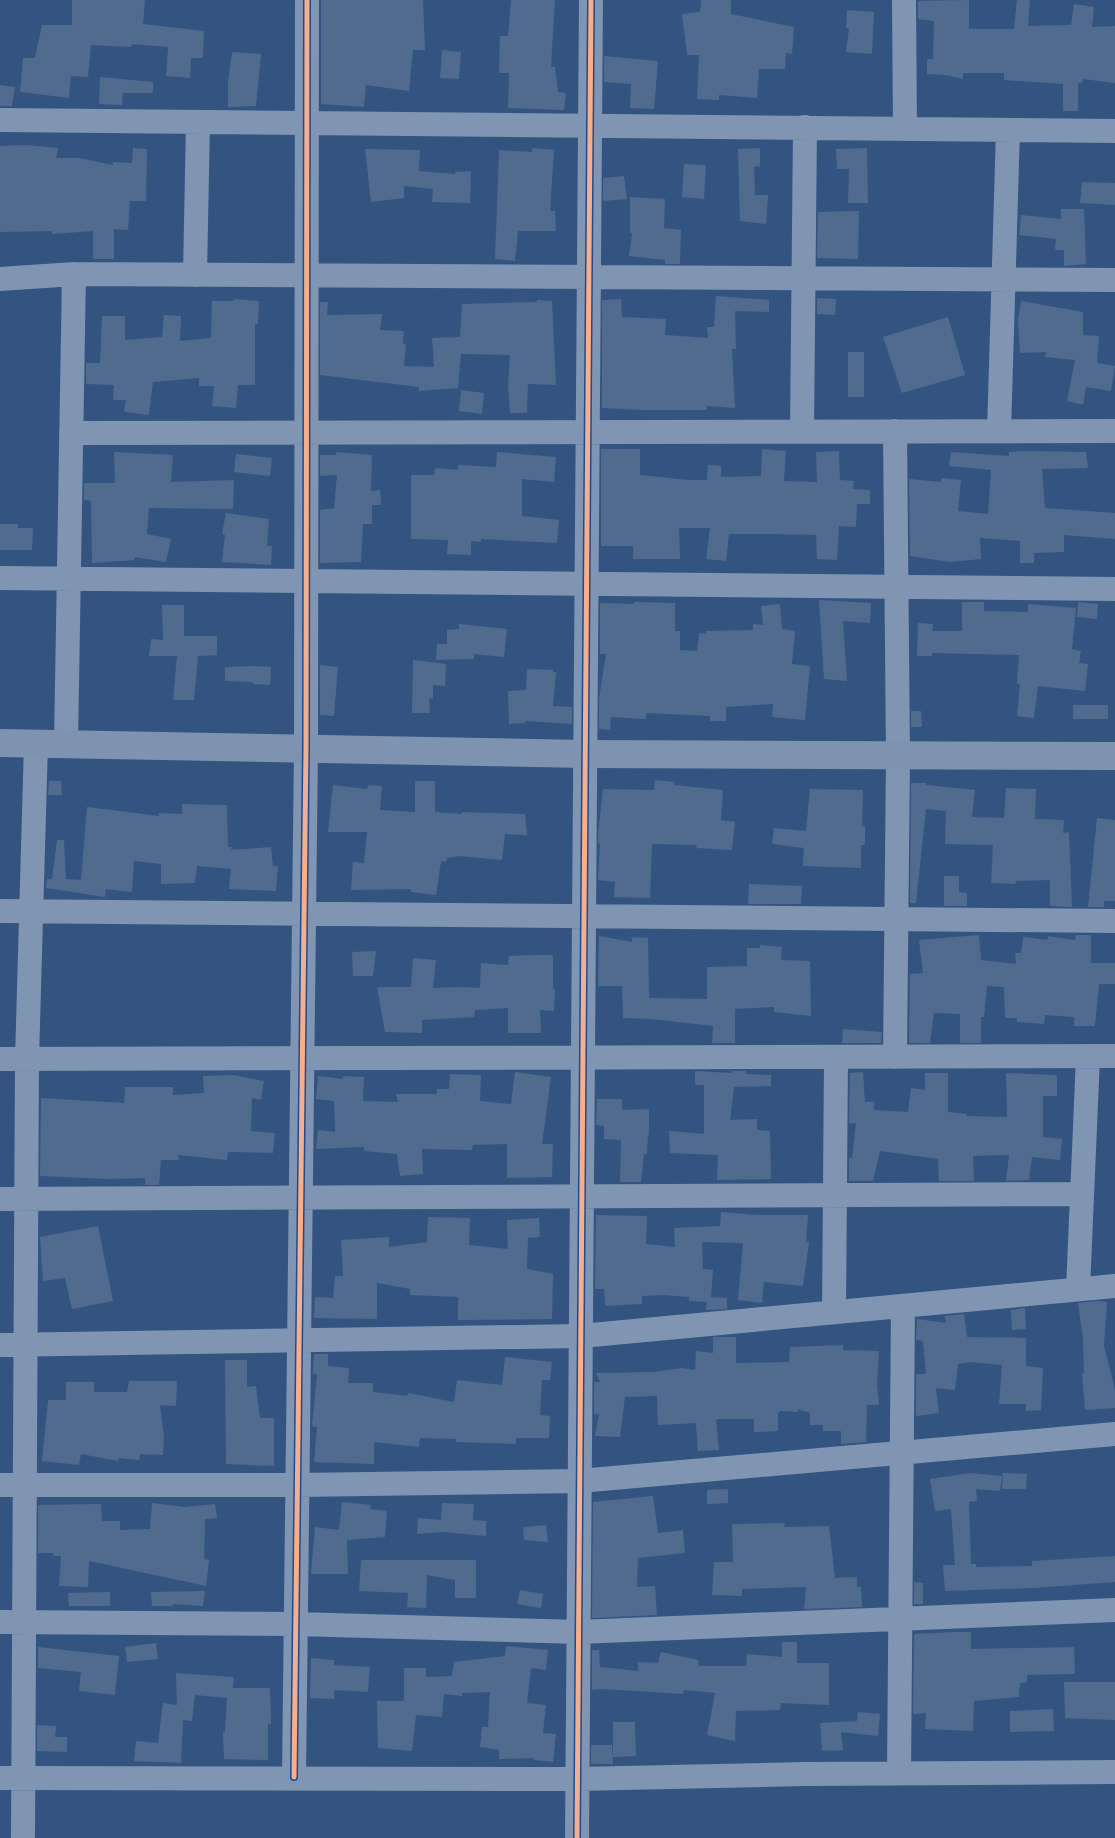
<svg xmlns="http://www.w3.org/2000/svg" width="1115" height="1838" font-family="'Exo 2',sans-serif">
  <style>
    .building { fill: #516b8f }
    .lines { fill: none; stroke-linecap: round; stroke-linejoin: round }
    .minor { stroke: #7f95b1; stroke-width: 24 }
    .major { stroke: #7e93b0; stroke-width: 28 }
    .cycleway-casing { stroke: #124fa2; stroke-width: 8 }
    .cycleway { stroke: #ffac80; stroke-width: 5 }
  </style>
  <rect width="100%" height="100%" fill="#335481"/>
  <!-- building -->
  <path class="building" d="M72,0H145L143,24L204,31L203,58H191L190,78L166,76L168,47L132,44L131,47L91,45L88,77L71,76L69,98L20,92L23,58H35L42,25H72Z
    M321,0H423L425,50H413L409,91L366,85L364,107L321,104Z
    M511,0H555L551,67H555L558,92L566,93L564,110L508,108L509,73H499L500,36H508Z
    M701,0H731V14L794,27L792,54L786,53L785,69H759L757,98L719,95V100L697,99L699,55H687L682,14L700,12Z
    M969,0V29H1014L1017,0H1030L1028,26L1071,25L1074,4L1094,7L1092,27L1115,26V83L1083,79L1082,83H1078V111H1063V84L1004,80V73H963V79L945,75L927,74V59H933L934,21L918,19V1Z
    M847,10L874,12L872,54L846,52L849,28H846Z
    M442,50L461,52L459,79L440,78Z
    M232,52L261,54L256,106L228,107V83Z
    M604,56L658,61L654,109L630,108L631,84L604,82Z
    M100,77L153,82V93H123L122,105L99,104Z
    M0,85L15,87L12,106H0Z
    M26,145L58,148L56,158H79L113,165V162L132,163L133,148L147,149L146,201H130L128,230L114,229V259H93V231L52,234V231L0,232V146Z
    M532,148L554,150L550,211H555L556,231H518L515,261L495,259L499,150L532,152Z
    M760,148V166L754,167L755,195H768L766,224L740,221L738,149Z
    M867,148L868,203H848L849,169H837L836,149Z
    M365,149L420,150L419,171L455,174V172L471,171L470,203L432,202L433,189L404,186V198L371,202Z
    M684,164L706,165L704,199L682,197Z
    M624,176L627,199L603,201V178Z
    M1082,182L1115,183V205L1080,203Z
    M630,197L665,199L664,228L681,230L680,264H665V260L629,256L632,233H630Z
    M1061,209H1084L1086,264L1064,266V250H1055L1056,239L1019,235L1021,215L1061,219Z
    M859,211L858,259L817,258L818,212Z
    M716,296L769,300V312L735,311L736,349H732L735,408L707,406V410H642L602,408V300L621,299L622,317L666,319L665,335L708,338L707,327H714Z
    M817,298L836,299L835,315L817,314Z
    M234,299L259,301L258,324H255V385H238L236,408L212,406L214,386H199V378L153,382L149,415L124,412L126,400H113L114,385L86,384V363H100L102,316H125V340L162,337L164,315L181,316L180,341L211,338L212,301H234Z
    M537,300L552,301L556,385L528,384L527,413H510L508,386L510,355L461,354L458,388L419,391V387L320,375V302H328L327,315L382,314L380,330L404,331L403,344H406L404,366L434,367L432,338L460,337L462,304L537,302Z
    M1021,301L1083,312V335L1099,336L1097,363L1115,366L1111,391L1086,387L1083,405L1067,401L1075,360L1045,357L1046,352L1020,353L1018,321Z
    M948,317L965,375L902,393L883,337Z
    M848,352H864V397H848Z
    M461,390L484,393L482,414L459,411Z
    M601,449H640V475L688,480H707L708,465L721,466V477L761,476L762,449L786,451L784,481L817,482L816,452L839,451L840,480L854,481L853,489L870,490V504H857L856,527L839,526L837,560L817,559L816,535L773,534H729L726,561L706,559L710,528H679L680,559H633V546H601Z
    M1024,451L1086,452L1088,468L1042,469L1045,508L1115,513V539L1064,535V552L1034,553V563H1020V541L980,538L981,559L950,562L910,556L909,479L941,482V478L961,480L958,511L988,514L991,470L949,466L951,452L1009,456V452Z
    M114,452L173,455L171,482L234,480L233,509L149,508L147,534L171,539L166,562L135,557L134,560L92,563L91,501L84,500V483H115Z
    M336,452L372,455L371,491L380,490L381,505H372V524H363L361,562L320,563V510L334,508L337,475L320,476V455H336Z
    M497,452L556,457L554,482L522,479V516L559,520L557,543L481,539V542L471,541V555L447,554L448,540L411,539V475H434L435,468L458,470V465L496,467Z
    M236,454L272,458L270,476L234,472Z
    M226,513L269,519L267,546H272L271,565L222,562L225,535L222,534Z
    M0,524H18V528H33L32,550H0Z
    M819,600L871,603L870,623L843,621L847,681L824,679Z
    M634,602L675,603V631H680V650L697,651L699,633L706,634V631L753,630V624L763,625L761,606L780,604L782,629L795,631L792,664L810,666L805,720L772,717L773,704L726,707V721H710V716L646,713V719L611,717L610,730L599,729V699L606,654H600V603L634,604Z
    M962,602H984V611L1028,612V604L1076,608L1072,649L1081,651L1079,663L1088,664L1085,691L1038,686L1034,718L1017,716L1020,684H1017L1019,655L932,653V656H917L918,623L933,624L932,631H962Z
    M1078,602L1098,604L1097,619L1077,617Z
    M162,605H184V636H217V655L198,656L194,700H173L177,656H149L151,639L163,640Z
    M459,624L507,629L504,657L474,654V659L436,660L437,644H447V630L459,629Z
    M413,660L446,664L445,686L433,685V699L429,698L430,713H412Z
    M320,665L338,667L334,716L320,715Z
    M255,666L271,667L270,685L253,684V682L225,681V667Z
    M527,669L553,670V672H556L553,706L572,707V724L525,721V723L509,724L508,691L526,690Z
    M1073,705H1108V719H1073Z
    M911,711H921L922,727H911Z
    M655,780L674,782V785L723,790L721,820L735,822L732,850L696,848L697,845L652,844L650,898L614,897L615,882L598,880L600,844L598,843V834L603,789L654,790Z
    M49,781H61L62,795H48Z
    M415,781H435V812L462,814V812L525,814L527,835L505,834L502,860L459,856L447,858L446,862L441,861L436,895L411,892V889L351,890L353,862L364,863L367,832H328L333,785L367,789L368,785L382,786L380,810L415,812Z
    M911,783H926V785L975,790L972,817L1004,818L1006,788L1036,789L1035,819L1064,820L1063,833L1069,832L1072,907L1050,906V880L1016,881L1015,884L991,883L993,845L945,844L946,811L926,809L916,903H910Z
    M810,789L863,790L862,826H865V845H861V868L803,866L804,848L772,844L774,828L806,831Z
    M182,804L227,805L228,847H232L231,850L271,847L273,866H278L276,891L229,889L231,869L197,866L195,883L161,884V864L134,861L132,892L106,889L105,897L46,888L47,879H52L57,840H64L66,879L81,880L87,807L159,816V813L182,814Z
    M1097,818L1115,820V901H1104V907H1088Z
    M944,876H959V892L967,893V906H944Z
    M749,884L802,886L801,904H748Z
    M979,935L981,960L1016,964L1015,953H1021L1023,937L1047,940L1048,936L1075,940L1076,935H1091V963H1115V984H1099L1095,1026H1074V1017L1045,1015L1044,1024L1017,1022V1018H1005L1004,987L987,986L984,1017H981V1043H960V1014L934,1013L930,1043H909L910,974L923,973L919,940Z
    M599,936L632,942V937L648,938L649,998L707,999V967L747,966V948H760V945L782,947L781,960L810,961L811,1016L774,1012V1007L735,1009V1043H712L713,1026L651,1019L623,1018L622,986H598Z
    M376,951L373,976H353L352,952Z
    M533,955H553V989H555L554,1011L540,1010L541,1033H508V1008L475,1010L474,1017L422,1020V1033L385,1032L377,987H411L413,958L436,960L433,988L462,987L480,988L481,963L508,965L509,956Z
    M843,1029L882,1032L881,1043H842Z
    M695,1071L732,1073V1071H746V1074L771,1075V1086L734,1087L730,1120L757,1119V1130L770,1131L771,1179L717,1180L718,1155L670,1153L669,1131L704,1134V1085H695Z
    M515,1072L551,1077L542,1144H553L552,1177L507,1178V1144L473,1145L472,1150L422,1149L423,1174L400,1176L397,1154L364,1151V1147L316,1149L318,1130L335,1132L334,1101L316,1099L318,1076L343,1079V1076L364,1077L363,1101L398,1102L396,1094H437V1089H449L450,1074L481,1075L480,1101L511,1104Z
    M863,1072L865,1102H874V1110L908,1112L911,1088L925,1090V1073H948V1112L967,1114L966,1116L1007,1117L1006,1073L1057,1075V1096H1043V1137L1062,1139L1060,1160L1032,1157L1029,1180L1006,1181L1009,1155L973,1156L974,1181H939L938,1159L880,1151L873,1181H849V1158H852L856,1123H849L850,1073Z
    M233,1075L264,1081L261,1100L252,1098L251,1131L275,1133L273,1153L228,1152L227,1160L178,1155L179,1160H161L159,1185H145V1178L109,1179L40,1176L41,1098L124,1103L125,1087H173V1095L204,1093L203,1076Z
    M597,1099H622V1110L649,1109V1135H648L647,1154H644L641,1182H620L621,1140L604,1139V1126L596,1125Z
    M721,1212L756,1215H808L806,1242H809L803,1286L764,1282L762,1303L738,1300L743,1243L702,1242L703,1269L713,1270L711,1297L727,1298V1309L706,1310L707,1302L689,1301V1297L663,1295L642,1296V1304L605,1306L604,1289H595L596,1215L647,1216L646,1244L675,1247L674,1228L720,1226Z
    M428,1217L470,1218L469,1245L508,1249L507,1220L539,1218L540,1237L528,1238L527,1269L553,1274L552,1319L458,1320V1297L410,1295V1289L377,1283V1319L314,1318L315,1297L333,1298L335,1276H343L341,1240L389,1237V1247L427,1242Z
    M98,1226L113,1301L72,1309L65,1278L43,1281L40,1237Z
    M1098,1301L1107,1302L1104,1346L1115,1390V1408L1085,1410L1082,1373H1084L1083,1340L1078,1303Z
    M1025,1308L1026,1329L1012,1330L1011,1310Z
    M964,1314L967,1337L1026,1338V1366L1043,1368L1041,1410L1026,1411V1404H999L1002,1365L970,1362L958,1364L955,1390L936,1388L939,1413L916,1416V1374H926L923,1341L916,1340L917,1319L946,1323L945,1316Z
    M713,1337H736V1363L789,1362L790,1347L843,1345V1350L879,1351L877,1385L879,1405H867L866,1442L841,1444V1431H823V1425H810V1413L798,1409V1412L780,1411L778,1414V1431L754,1432V1419H716L719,1450L698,1451L696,1423L658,1425L657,1396L625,1397L620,1437L595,1436L599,1414H594V1382H600L596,1373L652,1372L682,1368L695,1370L696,1351L713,1353Z
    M314,1354H328V1366L349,1368L348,1383H373V1392L407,1396L408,1393L454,1402L457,1380L502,1385L505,1357L552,1362L550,1380H542L540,1415L550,1416L549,1438H516V1444L456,1442V1439L420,1438L419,1447L374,1442V1464L314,1462L317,1427L312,1426L317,1374H313Z
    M225,1360H247V1387L256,1386L260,1418H274V1466L226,1464Z
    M129,1381H177L176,1406L160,1405L164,1437L163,1455L140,1454L139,1460L119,1458L118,1461L81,1454L79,1465L42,1461L48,1400H66V1382H94V1392H127Z
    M970,1473L1002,1476L1000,1491L976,1489L977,1501L969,1502L971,1564H976V1567L1032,1566V1561L1115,1556V1582L1034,1588L945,1591L943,1565H955L951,1509L935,1511L930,1479Z
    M1003,1473L1027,1474L1026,1489H1002Z
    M728,1489V1503L707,1504V1490Z
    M653,1496L658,1533L683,1530L685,1553L638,1558L637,1587L655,1586L657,1615L592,1618L593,1502Z
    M342,1502L371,1505L370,1509L387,1511L385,1537L347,1540L348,1574H311L315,1527L339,1530Z
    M152,1503L185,1507L215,1504L217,1518L205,1519L204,1559L209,1560L206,1586L89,1561L88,1587L59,1586L61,1556H53V1553H38V1505L101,1504L102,1521H120V1530L150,1529Z
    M442,1503L474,1504L473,1520L486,1521V1536L443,1532L417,1534L418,1518L441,1520Z
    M785,1523L784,1527L829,1526L835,1578L857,1577V1587H861L862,1607L804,1609L806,1587L742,1589V1596L712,1595L714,1562H733L732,1524Z
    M546,1525L548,1542L524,1540L523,1527Z
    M361,1560H476V1598H455V1580L427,1575L426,1608L407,1607L408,1593L359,1591Z
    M914,1582L923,1583V1604H914Z
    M520,1590L543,1594L541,1608L517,1604Z
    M205,1591L203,1606L173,1604V1606H152L151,1592Z
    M110,1592V1606H69L68,1593Z
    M956,1632H971V1649L1074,1647L1075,1674L1027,1675V1682L1020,1683L1019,1697L974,1701L973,1731L925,1729L926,1713L913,1714L914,1634Z
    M782,1642H797V1663H829V1705L781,1703L780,1710L736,1711L735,1741L707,1735L715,1693L684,1690L683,1694L604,1689L592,1690V1650H599L600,1667L638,1671V1662L658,1663L661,1652L698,1660L699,1666H746L747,1654L782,1657Z
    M156,1643L158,1659L127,1662L125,1647Z
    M506,1646L548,1650L546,1670L531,1668L527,1703L546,1705L543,1733L556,1734L553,1762L534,1760V1758L499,1759V1750L480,1747L482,1727H488L490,1692L462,1693V1696L444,1694L442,1717L416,1715L412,1751L378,1748L377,1701H404V1668H426V1677L452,1676L454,1662L505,1656Z
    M38,1647L119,1656L115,1695L79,1691L81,1672L38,1668Z
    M311,1658L334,1660V1665L370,1667L368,1692L334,1690V1699L310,1698Z
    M176,1673L234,1677L233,1688H270L271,1724H268V1760L224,1759L223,1732H225L227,1698L195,1695L192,1721L183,1720L181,1763L134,1761L136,1741L158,1743L163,1703L177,1705Z
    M1064,1682H1115V1720L1065,1718Z
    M1053,1709L1054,1731L1010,1732V1711Z
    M858,1712L880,1714L878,1736L841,1732L843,1750L822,1751L820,1723L857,1721Z
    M613,1722H635L636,1756L613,1757Z
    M37,1725L56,1726L55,1737H67V1752L37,1751Z
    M591,1745H612L613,1764H591Z"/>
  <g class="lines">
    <!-- minor -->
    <path class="minor" d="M904,0L905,128
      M0,120L1115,131
      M195,275L198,122
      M0,279L74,274L1115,280
      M802,431L805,127
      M895,431L898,756L895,1057
      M999,431L1008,130
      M71,433L1115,431
      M0,578L1115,589
      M66,743L74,274
      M0,911L1115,921
      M0,1059L1115,1056
      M0,1199L1082,1194
      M1078,1289L1088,1057
      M834,1312L836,1058
      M0,1345L581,1336L1115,1286
      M0,1485H297L579,1481L1115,1434
      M0,1622L296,1624L578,1632L1115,1610
      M899,1773L903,1306
      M294,1777L306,747L307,0
      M0,1778L577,1779L806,1774L1115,1772
      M23,1838L27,1059L36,743
      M577,1838L591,0"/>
    <!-- major -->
    <path class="major" d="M0,743L585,754L1115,756"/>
    <defs>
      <path id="cycleway" d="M294,1777L306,747L307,0
        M577,1838L591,0"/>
    </defs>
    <!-- cycleway casing -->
    <use href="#cycleway" class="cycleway-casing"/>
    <!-- cycleway -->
    <use href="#cycleway" class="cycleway"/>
  </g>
</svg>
